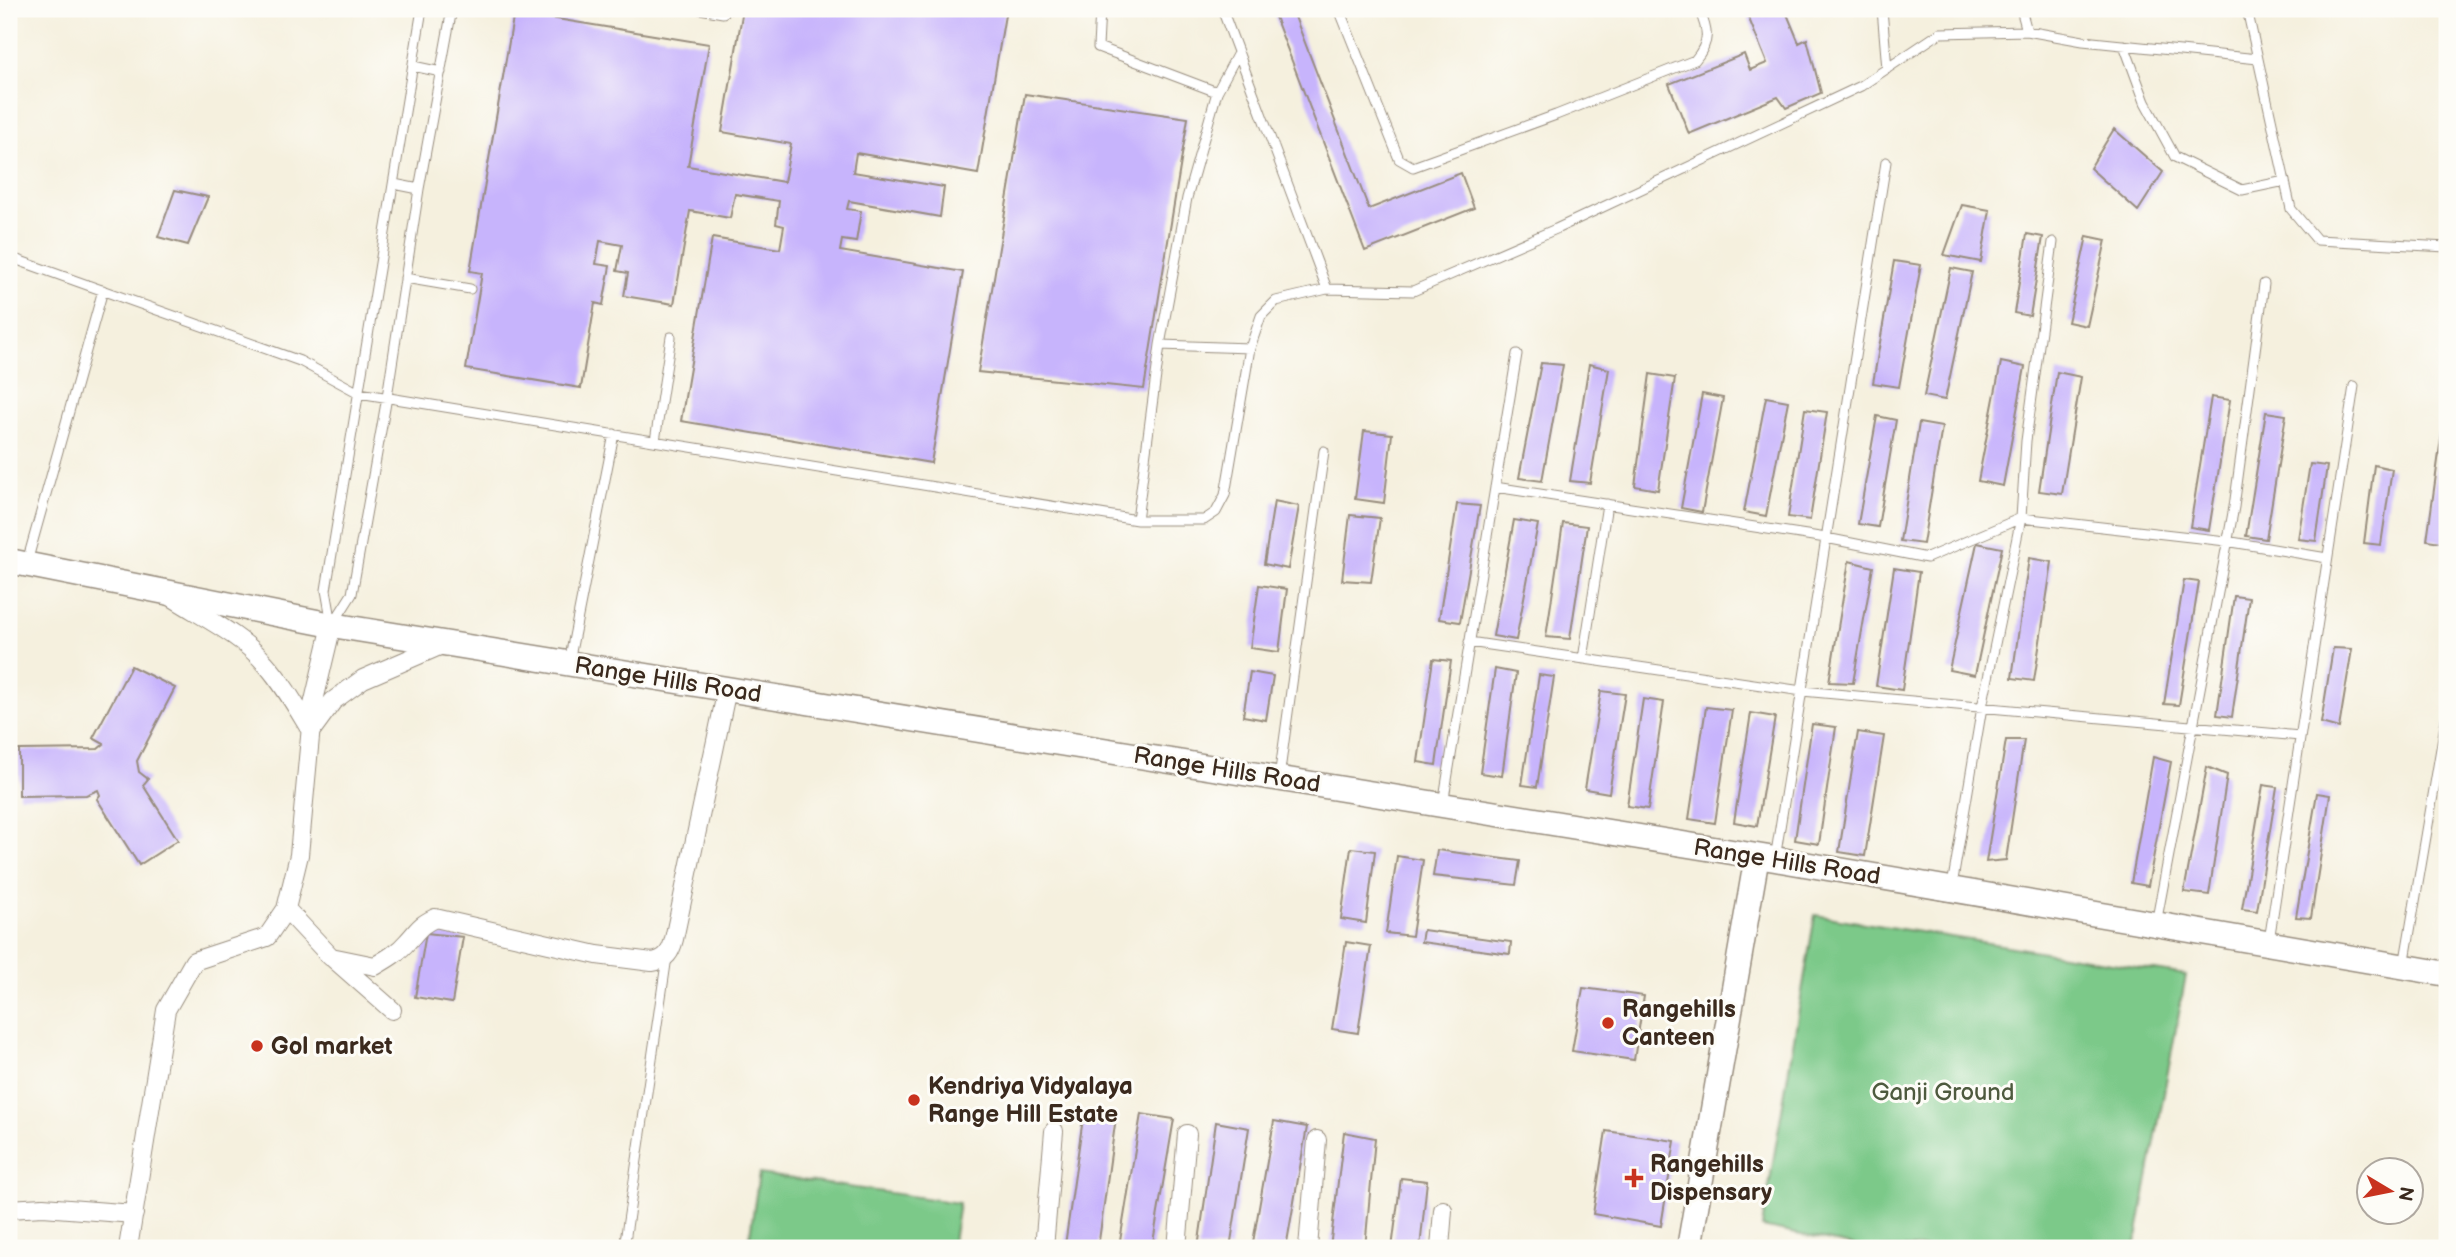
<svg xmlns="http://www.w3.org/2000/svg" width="2456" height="1257" font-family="'Balsamiq Sans',sans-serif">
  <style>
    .green { fill: #7bc989; stroke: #5b7a54; stroke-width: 2 }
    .building { fill: #c7b4fc }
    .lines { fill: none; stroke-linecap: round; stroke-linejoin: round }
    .lane-casing { stroke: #988d7e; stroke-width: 11 }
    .street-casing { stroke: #988d7e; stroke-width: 20 }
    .secondary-casing { stroke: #988d7e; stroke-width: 27 }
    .lane { stroke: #fff; stroke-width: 9 }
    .street { stroke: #fff; stroke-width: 18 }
    .secondary { stroke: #fff; stroke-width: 24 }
    .poi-dot { fill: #c8321e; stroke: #fdfcf7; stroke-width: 2.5 }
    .labels { text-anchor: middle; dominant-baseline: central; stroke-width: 6; stroke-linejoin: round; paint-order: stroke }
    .street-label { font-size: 24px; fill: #3b2a1e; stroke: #fdfcf7 }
    .poi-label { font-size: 24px; font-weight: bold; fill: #3b2a1e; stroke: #fdfcf7; text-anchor: start }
    .park-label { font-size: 24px; fill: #4e5a3e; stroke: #fdfcf7 }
  </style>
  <rect width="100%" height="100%" fill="#fdfcf7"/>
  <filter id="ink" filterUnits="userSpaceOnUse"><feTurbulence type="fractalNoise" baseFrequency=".0143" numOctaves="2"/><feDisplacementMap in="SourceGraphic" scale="14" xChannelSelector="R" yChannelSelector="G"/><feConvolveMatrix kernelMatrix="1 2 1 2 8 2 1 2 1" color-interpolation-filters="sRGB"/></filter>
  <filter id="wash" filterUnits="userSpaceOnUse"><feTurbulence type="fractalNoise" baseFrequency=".00686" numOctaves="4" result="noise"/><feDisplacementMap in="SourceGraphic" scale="28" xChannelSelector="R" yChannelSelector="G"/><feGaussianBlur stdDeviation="1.57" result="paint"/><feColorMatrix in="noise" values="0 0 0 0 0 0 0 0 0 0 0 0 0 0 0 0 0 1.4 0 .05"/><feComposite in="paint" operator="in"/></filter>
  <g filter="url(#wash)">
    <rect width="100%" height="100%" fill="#f5f0de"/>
    <!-- green -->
    <path class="green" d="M1815,915L2186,975L2135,1248H1865L1762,1227Z
      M759,1174L959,1203L952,1248H748Z"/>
    <g id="blocks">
      <!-- building -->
      <path class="building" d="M743,9H1006L978,174L856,153L853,172L944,187L940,217L849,201L847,209L861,211L856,242L842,240L840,251L963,272L931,463L681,421L712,238L780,249L784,226L776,224L779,201L735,194L730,218L690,211L674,304L624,296L628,273L617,271L622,245L600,241L596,264L610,266L603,305L595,303L581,388L466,369L482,273L470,271L514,12L709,44L688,166L784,182L791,144L722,132Z
        M1272,9H1292L1369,209L1461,173L1474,208L1365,251Z
        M1745,9H1785L1799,43L1807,39L1821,93L1786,108L1778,97L1689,134L1669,84L1744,54L1750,70L1767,63Z
        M1025,94L1188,118L1144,389L978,372Z
        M2114,129L2163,172L2138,211L2090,168Z
        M175,190L208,197L188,245L158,237Z
        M1962,205L1990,210L1981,262L1944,255Z
        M2027,234L2043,237L2030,316L2014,313Z
        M2087,236L2106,240L2087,326L2068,322Z
        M1894,261L1921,265L1899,387L1873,383Z
        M1951,268L1972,272L1945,400L1924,396Z
        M2001,362L2025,367L2003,486L1978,481Z
        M1541,363L1563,365L1542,481L1519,478Z
        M1589,364L1609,369L1590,483L1570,481Z
        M2057,372L2081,377L2062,494L2039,491Z
        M1650,374L1675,378L1658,490L1635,486Z
        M1702,394L1723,398L1702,512L1681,508Z
        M1766,397L1788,401L1766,516L1744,512Z
        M2211,397L2230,400L2209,530L2190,527Z
        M2446,402H2447V543L2427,540Z
        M1805,409L1827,412L1810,520L1788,517Z
        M2266,412L2286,415L2266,539L2246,536Z
        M1877,416L1896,420L1878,527L1858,524Z
        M1919,423L1942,427L1923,544L1900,541Z
        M1364,431L1392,434L1384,503L1355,499Z
        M2310,464L2327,466L2316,541L2298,539Z
        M2374,465L2392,469L2381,545L2364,543Z
        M1274,501L1299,506L1288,569L1264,564Z
        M1457,504L1480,506L1460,622L1439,619Z
        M1350,515L1380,518L1371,582L1342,580Z
        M1514,520L1538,524L1516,640L1493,636Z
        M1563,523L1587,526L1570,639L1546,637Z
        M1977,543L2002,548L1975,675L1949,670Z
        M2029,558L2052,562L2034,681L2012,678Z
        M1849,561L1873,567L1853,683L1829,682Z
        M1894,568L1919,572L1902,690L1876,686Z
        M2184,580L2199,582L2179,705L2164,704Z
        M1259,585L1287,589L1279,652L1250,648Z
        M2234,596L2249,598L2232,717L2217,715Z
        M2333,648L2352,649L2339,728L2321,723Z
        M1433,659L1451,661L1436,765L1418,762Z
        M131,666L175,688L137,761L139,772L148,779L143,785L178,840L139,865L97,799L100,795L98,790L86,795L19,796V750L98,749L104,744L93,738Z
        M1495,669L1516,673L1502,776L1480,773Z
        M1250,672L1273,676L1266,720L1243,716Z
        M1539,675L1554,677L1537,787L1522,785Z
        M1601,691L1625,694L1609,793L1585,789Z
        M1643,699L1664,702L1648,809L1627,806Z
        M1706,707L1732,710L1715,823L1689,819Z
        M1751,713L1775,717L1757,826L1734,822Z
        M1812,724L1836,727L1819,844L1795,840Z
        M1858,732L1884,736L1865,856L1839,852Z
        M2006,740H2024L2006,860L1986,862Z
        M2153,757L2171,762L2148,886L2131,883Z
        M2207,767L2227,775L2209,895L2184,892Z
        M2263,785L2277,787L2257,911L2242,909Z
        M2317,793L2330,795L2311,918L2296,917Z
        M1351,848L1375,851L1366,923L1341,919Z
        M1437,850L1520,861L1516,885L1433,876Z
        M1397,856L1423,860L1412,936L1386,933Z
        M1423,930L1511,942L1510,954L1421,942Z
        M426,933L463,937L452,1003L415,997Z
        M1346,942L1371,946L1358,1033L1332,1029Z
        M1583,988L1644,996L1634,1060L1572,1051Z
        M1084,1111L1116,1117L1098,1248L1065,1245Z
        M1141,1114L1174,1119L1152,1248H1129L1119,1247Z
        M1274,1121L1307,1127L1286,1248H1252Z
        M1216,1122L1249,1128L1230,1248H1198Z
        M1606,1131L1675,1141L1661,1226L1593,1214Z
        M1344,1132L1375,1138L1365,1248H1330Z
        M1401,1178L1427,1181L1420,1248H1392Z"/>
    </g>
  </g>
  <g filter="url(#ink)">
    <use href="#blocks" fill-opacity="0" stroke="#988d7e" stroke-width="2"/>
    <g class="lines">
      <defs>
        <path id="lane" d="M700,9L723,13L729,9
          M1100,9L1098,47L1217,92
          M1222,9L1327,289L1413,291L1556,229L1861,86L1940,33L2027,31L2083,41L2258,59
          M1339,9L1399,159L1413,167L1556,115L1695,60C1711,41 1708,31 1699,9
          M1882,9L1887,69
          M2021,9L2027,31
          M2247,9L2291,209L2317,240L2447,247
          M2124,45L2145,102L2175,157L2242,190L2285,181
          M1238,53L1217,92L1187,198L1160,345L1137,520H1204L1216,512L1225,495L1250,348L1261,316L1276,301L1327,289
          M413,66L441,72
          M394,184L419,189
          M9,257L300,361L359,393L1137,520
          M405,278L470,289
          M1160,345L1250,348
          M655,441L671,337
          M1495,487L1826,538L1927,558L2021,518L2226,541L2327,558
          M27,562L103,290
          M332,624L326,590L422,9
          M333,624L352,594L387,397L419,189L452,9
          M1469,642L1802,691L2300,736
          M1583,659L1607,504
          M569,662L614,434
          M1279,778L1324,451
          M1443,804L1517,354
          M1775,859L1886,162
          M1952,886L1982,707L2021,518L2026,441L2053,242
          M2156,924L2234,507L2264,284
          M2269,941L2354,386
          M2404,966L2447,713
          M624,1248L667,957"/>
        <path id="street" d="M172,597C203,617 241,635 265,663C283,683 297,708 311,731L333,701L363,679L444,644
          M286,909L331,957L375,966C387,959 399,952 408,941C419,929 420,925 435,918L597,955L652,962C666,960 671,952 674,939L727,689
          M334,959L392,1010
          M9,1209L43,1207L134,1214
          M128,1248L166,1010L194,961L267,937L286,909L299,855L313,705L332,625
          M1044,1248L1054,1131
          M1177,1248L1187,1134
          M1308,1248L1317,1140
          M1440,1248L1443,1210"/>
        <path id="secondary" d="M9,561L332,625L1775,859L2447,974
          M1689,1248L1757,856"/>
      </defs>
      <!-- lane casing -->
      <use href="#lane" class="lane-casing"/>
      <!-- street casing -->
      <use href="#street" class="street-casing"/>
      <!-- secondary casing -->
      <use href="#secondary" class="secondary-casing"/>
      <!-- lane -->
      <use href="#lane" class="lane"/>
      <!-- street -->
      <use href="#street" class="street"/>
      <!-- secondary -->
      <use href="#secondary" class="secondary"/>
    </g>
  </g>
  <!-- markers -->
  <g class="poi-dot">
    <circle cx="1608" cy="1023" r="7"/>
    <circle cx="257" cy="1046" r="7"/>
    <circle cx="914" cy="1100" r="7"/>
    <path d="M1630.5 1167.5h7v7h7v7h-7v7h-7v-7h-7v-7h7z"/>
  </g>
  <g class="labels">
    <!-- street labels -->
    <g class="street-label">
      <text transform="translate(668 680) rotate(9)">Range Hills Road</text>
      <text transform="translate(1227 770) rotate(9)">Range Hills Road</text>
      <text transform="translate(1787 862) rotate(9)">Range Hills Road</text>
    </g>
    <!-- poi labels -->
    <g class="poi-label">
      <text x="1622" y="1009">Rangehills<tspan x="1622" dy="28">Canteen</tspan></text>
      <text x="271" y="1046">Gol market</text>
      <text x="928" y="1086">Kendriya Vidyalaya<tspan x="928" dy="28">Range Hill Estate</tspan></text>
      <text x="1650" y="1164">Rangehills<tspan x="1650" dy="28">Dispensary</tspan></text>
    </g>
    <!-- park labels -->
    <g class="park-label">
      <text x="1943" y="1092">Ganji Ground</text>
    </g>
  </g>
  <!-- margin -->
  <rect width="2456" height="1257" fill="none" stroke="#fdfcf7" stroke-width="35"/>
  <!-- north arrow -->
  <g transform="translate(2390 1191) rotate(100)"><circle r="33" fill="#fdfcf7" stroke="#afa8a0" stroke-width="2"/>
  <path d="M0-5L12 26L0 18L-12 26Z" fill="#c8321e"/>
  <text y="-10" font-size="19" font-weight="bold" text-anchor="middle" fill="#3b2a1e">N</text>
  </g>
</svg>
